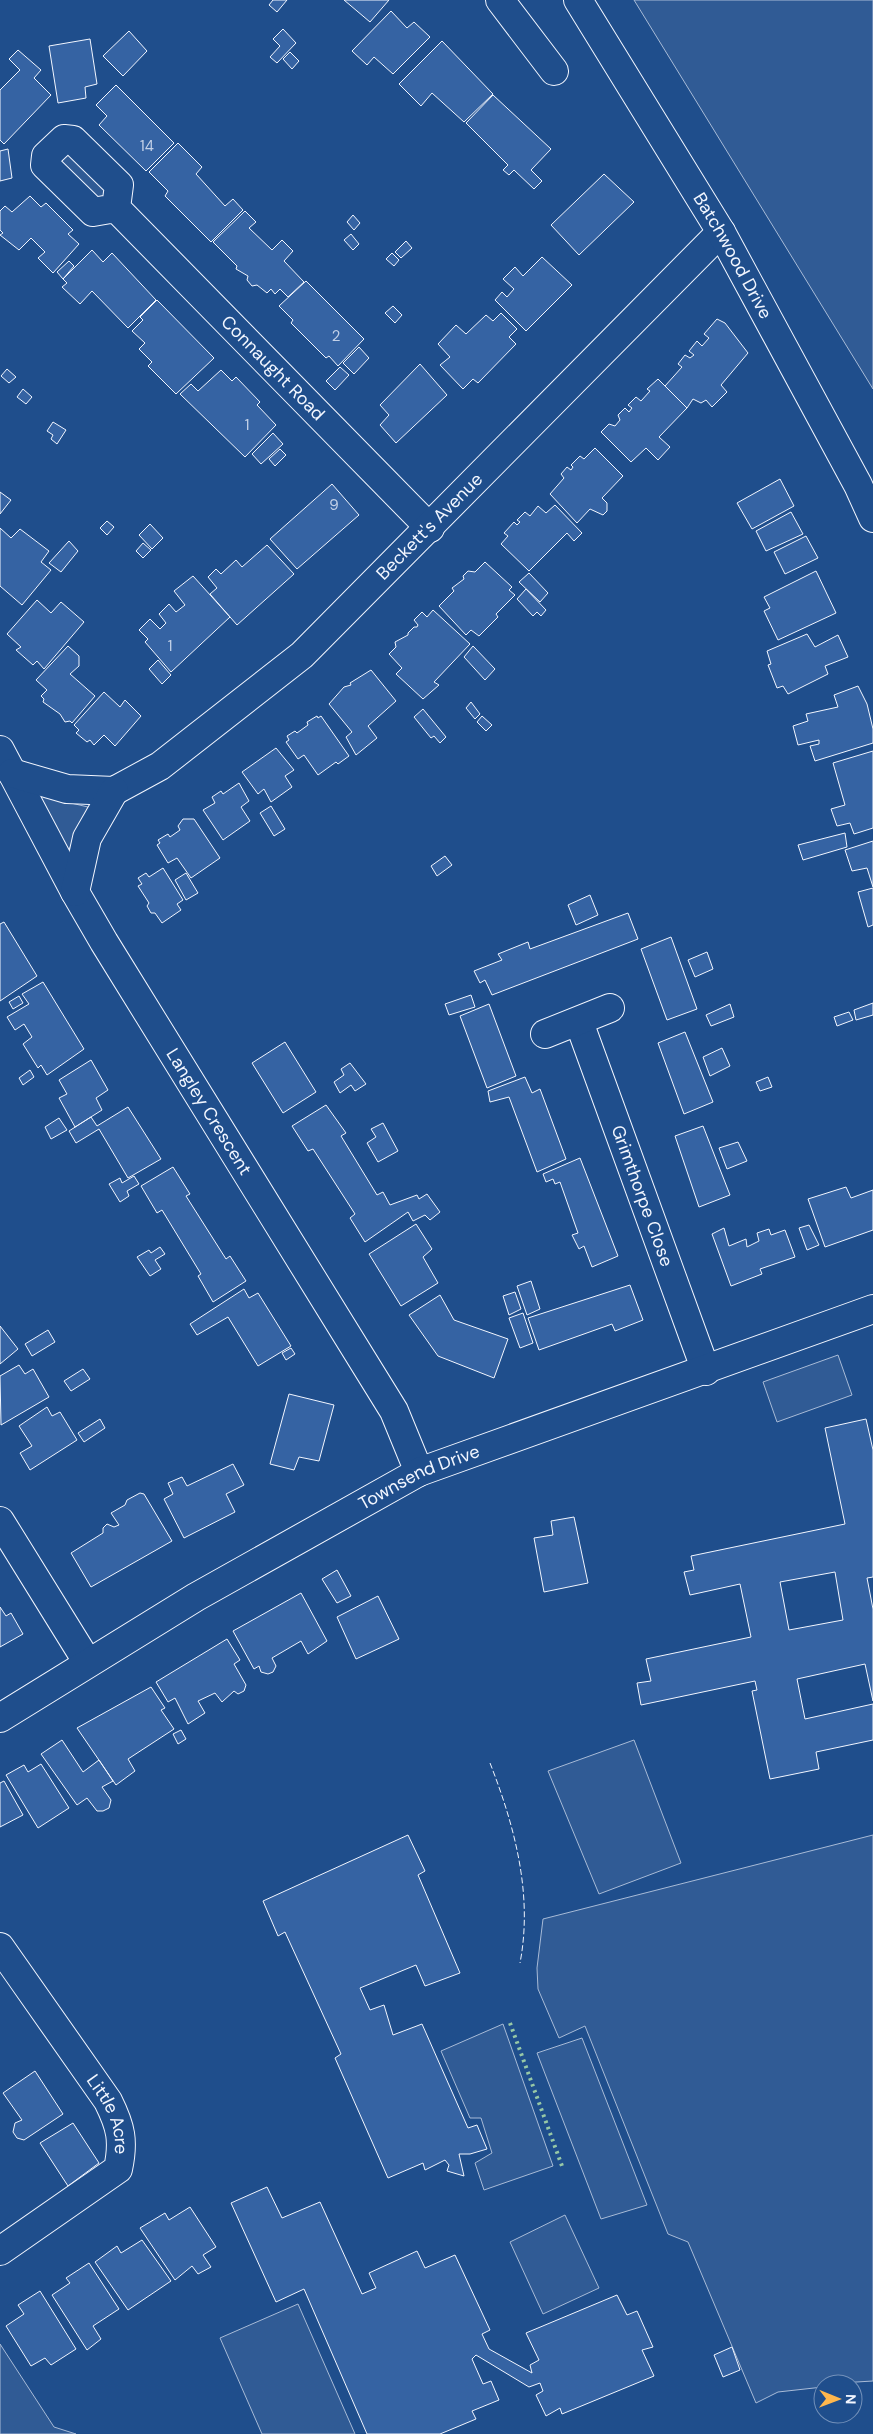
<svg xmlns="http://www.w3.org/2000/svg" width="873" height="2434" font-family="'DM Sans',sans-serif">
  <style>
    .built { fill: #305b95; stroke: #a8bbd7 }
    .building { fill: #3563a3; stroke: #f2f6ff; fill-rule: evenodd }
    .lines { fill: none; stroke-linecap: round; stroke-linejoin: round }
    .street-casing { stroke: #f2f6ff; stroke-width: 30 }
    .secondary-casing { stroke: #f2f6ff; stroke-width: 30 }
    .street { stroke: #1f4e8c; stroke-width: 28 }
    .secondary { stroke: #1f4e8c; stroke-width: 28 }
    .hedge { stroke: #97c8a6; stroke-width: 4; stroke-dasharray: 2.5 4; stroke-linecap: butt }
    .fence { stroke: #f2f6ff; stroke-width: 1; stroke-dasharray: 6 2.5; stroke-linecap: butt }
    .labels { text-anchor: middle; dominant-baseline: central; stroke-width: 4; stroke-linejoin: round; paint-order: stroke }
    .number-label { font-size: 15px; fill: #c3d1e8 }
    .street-label { font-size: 18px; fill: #f2f6ff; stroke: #1f4e8c }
  </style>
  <rect width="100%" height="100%" fill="#1f4e8c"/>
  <!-- built -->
  <path class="built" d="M634,0H873V389Z
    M65,143L116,186L95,210L50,156Z
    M37,795L88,807L67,854Z
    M838,1355L852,1395L777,1422L763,1382Z
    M634,1740L681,1863L599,1894L548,1771Z
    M873,1835V2381L823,2384V2387L778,2392L756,2403L688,2242L668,2234L585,2026L559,2038L538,1989L537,1968L543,1919Z
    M503,2024L553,2166L484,2190L475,2163L492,2153L481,2118H470L441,2051Z
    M582,2038L647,2205L601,2219L537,2053Z
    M565,2215L599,2288L543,2314L510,2242Z
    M298,2304L355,2434H262L220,2338Z
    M0,2344L54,2427L76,2434H0Z"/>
  <!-- building -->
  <path class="building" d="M273,0H287L277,12L269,5Z
    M344,0H389L370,22Z
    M391,11L407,28L414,22L430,37L393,74L374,57L367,65L352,51Z
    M283,29L296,43L277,63L270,57L280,46L273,39Z
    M129,31L147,51L123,76L103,56Z
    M90,39L97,84L85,87L86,98L58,103L49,46Z
    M442,41L493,94L464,122L432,93L421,106L399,84Z
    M18,50L41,70L34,78L51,95L4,144L0,140V90L20,70L9,59Z
    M290,52L299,61L292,69L283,59Z
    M116,85L174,143L146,171L99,125L107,116L96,105Z
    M493,95L551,149L531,170L542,181L534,189L514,170L509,175L503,170L508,165L466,123Z
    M178,143L202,167L196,174L225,206L233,199L243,210L211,242L165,196L168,191L149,172Z
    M8,149L12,178L0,181V151Z
    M604,174L634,202L579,255L551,225Z
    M30,196L41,207L46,203L73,230L68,234L79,244L53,273L38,258L45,252L31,238L19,250L0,235L3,233L0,230V211L5,206L12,212Z
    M245,211L256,222L249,228L272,250L282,240L293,251L284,261L304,282L288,297L280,289L275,294L271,289L267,293L257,285L252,286L247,280L248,276L236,269L237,266L213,242Z
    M353,215L360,223L354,230L347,222Z
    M351,234L359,244L353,250L344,240Z
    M406,241L412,248L401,258L395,252Z
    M92,250L103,262L112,253L156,300L128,328L92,291L80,304L62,287L67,283L63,279Z
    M392,253L399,260L394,266L386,259Z
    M542,257L572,285L526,331L495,300L502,292L507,297L514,289L503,279L515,267L523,276Z
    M69,261L74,266L63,279L57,272Z
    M306,281L364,339L338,366L329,356L326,358L291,323L293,320L279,306Z
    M157,300L214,358L176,394L148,366L152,362L139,349L145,343L132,331L143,320L140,317Z
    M393,306L402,315L395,323L385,313Z
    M501,313L517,329L509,337L516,344L478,383L473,379L463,389L440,365L450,357L438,344L456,325L466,334L486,315L493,321Z
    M717,319L725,323L748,353L721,385L727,392L712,407L706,400L701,403L693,399L687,408L665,386L682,367L678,364L685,355L690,358L694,355L689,351L697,341L702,346L709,338L704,334Z
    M359,347L369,358L354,374L343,363Z
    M420,364L447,395L396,443L380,425L389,415L380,405Z
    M340,367L349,375L335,390L326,381Z
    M7,369L16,377L9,383L1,376Z
    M221,370L232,381L236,377L260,402L257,405L276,425L245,457L180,394L191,384L198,391Z
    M658,379L687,408L659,437L670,447L658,460L646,448L631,462L601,432L609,424L615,426L620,420L618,415L625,408L629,412L632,408L628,405L636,397L641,401L650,391L647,389Z
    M23,389L32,397L26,404L17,397Z
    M53,422L66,430L57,444L51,439L53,435L47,431Z
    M273,433L283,444L261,464L252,454Z
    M595,448L623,476L602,498L607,503V511L603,515L590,509L577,523L550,494L564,478L561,474L567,467L571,470L573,467L571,465L580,456L584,459Z
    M280,449L286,455L275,466L269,459Z
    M780,479L794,506L752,529L737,503Z
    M332,484L359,515L297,569L270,539Z
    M0,492L11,500L0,514Z
    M555,505L582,533L574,541L567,533L529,571L501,544L508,536L504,533L514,522L517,525L520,522L517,520L525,512L530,516L538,506L546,513Z
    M791,512L803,534L766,551L756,531Z
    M107,521L114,527L107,535L100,528Z
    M150,524L163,538L152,549L139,535Z
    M0,528L11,538L20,529L49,551L41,562L51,570L22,605L0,586Z
    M806,536L818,558L785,574L774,552Z
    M69,541L78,551L61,572L49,563Z
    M143,543L151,550L143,558L136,551Z
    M267,545L294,574L237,625L210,594L217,588L208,577L216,569L221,574L236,560L242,567Z
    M485,562L512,587L509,590L515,595L496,614L498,617L479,636L471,630L466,635L439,606L454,591L452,588L464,579L463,576L468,571L475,572Z
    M816,571L836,613L778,640L764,611L770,608L764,597Z
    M529,573L548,593L540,602L519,582Z
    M193,576L230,617L171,672L145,642L148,639L139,630L150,619L160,629L166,623L159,614L169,604L176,612L185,605L174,591Z
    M526,589L546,610L541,616L537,612L533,616L517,599Z
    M37,600L51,613L61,602L84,622L44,669L37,661L33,665L16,650L21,647L7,634Z
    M433,610L470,644L434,682L439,685L423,699L396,674L402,668L389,654L396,647L395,642L408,635V633L414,627H417L418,625L414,620L422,612L427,617Z
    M807,634L815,647L838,635L848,657L825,666L828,674L788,694L783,686L777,688L768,665L771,664L767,651Z
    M68,646L79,656V666L70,674L95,696L72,723L70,721L65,722L60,714L43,702L44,699L41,696L47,690L36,680Z
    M473,646L495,669L485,680L464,657Z
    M158,660L171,675L162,684L149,669Z
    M371,670L396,701L368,726L377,738L356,755L346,737L352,732L329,704L344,687L351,685L350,683Z
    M858,686L867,704L873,729V743L815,761L810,746L819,744V740L798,745L793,726L808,721L806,714L838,707L834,695Z
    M104,692L120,707L125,700L141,716L115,746L104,735L94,745L90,740L87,742L76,733L79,730L74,725Z
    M471,702L480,714L475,719L466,708Z
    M423,709L446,737L440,743L434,736L431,738L414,717Z
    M317,716L318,718L321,716L349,756L338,764L336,762L318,775L304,755L298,759L286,742L289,740L287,736L295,731L297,733L308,725L307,722Z
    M482,716L492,725L486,731L477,722Z
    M276,748L294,770L285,776L292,787L271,802L264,789L258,794L242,772Z
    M873,751V828L854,834L850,823L837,826L831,809L845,805L833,763Z
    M239,783L249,801L241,807L250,821L223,840L203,810L215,803L212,797L221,791L223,794Z
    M271,806L285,829L274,836L260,813Z
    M183,819H194L220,858L191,878L177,858L168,863L157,845L160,843L158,840L168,834L170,837L180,830L178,826Z
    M845,833L847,847L803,860L798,845Z
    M873,841V887L867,868L852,871L845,850Z
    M445,856L452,865L437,876L431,866Z
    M163,868L183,900L177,904L181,910L162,923L155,913H151L147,906L149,903L138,886L142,884L138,878L146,873L149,877Z
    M186,873L198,893L186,900L175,880Z
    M873,888V925L868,927L858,892Z
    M590,895L598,915L576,925L568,905Z
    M628,913L638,939L492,995L485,980L480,983L474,971L502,960L498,954L528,942L530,949Z
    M4,922L37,976L0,1001V924Z
    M671,937L697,1009L667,1020L641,949Z
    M707,952L713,969L695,977L688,960Z
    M43,982L84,1049L47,1075L41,1065L38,1068L23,1044L32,1037L24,1024L15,1030L7,1017L29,1004L22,994Z
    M471,995L475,1007L449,1015L445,1004Z
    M19,996L23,1003L13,1009L9,1002Z
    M873,1003V1015L856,1020L854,1010Z
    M489,1004L516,1076L487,1088L460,1016Z
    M730,1004L734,1017L711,1026L706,1015Z
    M849,1012L853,1020L837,1026L834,1017Z
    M685,1032L713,1102L684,1114L658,1043Z
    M285,1042L316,1092L283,1113L252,1063Z
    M722,1048L730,1066L710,1076L703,1057Z
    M91,1060L108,1090L96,1098L102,1110L75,1127L59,1098L67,1094L59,1080Z
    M350,1063L366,1084L355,1091L351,1085L340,1093L334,1082L344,1075L341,1069Z
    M30,1070L34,1077L23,1085L19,1078Z
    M525,1077L532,1093L540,1089L566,1159L537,1172L509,1097L490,1102L488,1091Z
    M768,1077L772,1087L760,1091L756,1082Z
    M326,1105L346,1133L341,1136L377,1195L383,1192L390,1205L417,1195L419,1199L427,1194L440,1212L430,1220L425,1215L413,1221L408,1212L365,1242L350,1218L355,1214L313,1149L308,1151L292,1126Z
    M128,1107L161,1159L128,1178L99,1129L76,1143L69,1131L91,1117L97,1126Z
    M59,1118L67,1130L51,1139L45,1127Z
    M383,1123L398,1151L378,1162L367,1143L376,1137L371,1129Z
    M703,1126L730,1195L699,1207L675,1136Z
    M738,1142L747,1161L727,1169L719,1148Z
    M580,1158L618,1256L592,1267L584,1246L579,1249L572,1235L578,1233L560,1182L555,1184L553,1179L546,1182L543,1174Z
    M173,1167L190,1194L186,1196L226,1259L230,1256L246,1281L213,1302L198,1276L201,1274L162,1210L157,1213L141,1186Z
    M134,1176L139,1184L127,1191L129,1196L120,1202L109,1184L120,1178L122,1183Z
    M846,1187L851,1198L873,1190V1230L825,1247L808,1199Z
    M416,1224L432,1249L423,1257L438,1283L401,1306L369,1254Z
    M809,1225L819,1245L807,1250L799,1228Z
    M724,1228L729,1246L746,1239L747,1247L759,1241L757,1233L769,1229L771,1235L785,1230L795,1257L760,1269L762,1274L731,1286L712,1234Z
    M160,1247L165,1254L155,1260L161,1269L150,1276L137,1257L149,1250L151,1253Z
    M531,1281L540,1309L527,1315L517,1286Z
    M630,1285L643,1320L615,1331L612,1324L539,1350L528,1318Z
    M244,1289L249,1298L258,1293L291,1346L258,1366L228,1317L197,1335L190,1324Z
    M515,1292L521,1309L509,1315L503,1296Z
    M440,1295L454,1320L508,1339L494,1378L438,1356L409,1315Z
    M523,1313L533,1343L520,1348L509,1318Z
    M0,1326L18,1349L0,1364Z
    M48,1330L55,1342L32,1356L25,1344Z
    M291,1348L295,1354L286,1360L282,1353Z
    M19,1365L25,1374L33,1369L49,1397L1,1425L0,1376Z
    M83,1369L90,1379L71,1391L64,1381Z
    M289,1394L334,1405L319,1461L299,1457L294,1470L270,1464Z
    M47,1407L52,1416L60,1412L77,1440L30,1470L20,1453L32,1446L19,1426Z
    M100,1419L105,1428L84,1442L78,1433Z
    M866,1419L873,1450V1577L867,1578L873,1609V1701L865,1664L797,1679L805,1719L873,1704V1740L816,1752L819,1769L770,1779L752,1691L757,1690L755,1681L641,1705L637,1683L651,1681L646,1659L751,1637L740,1584L690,1595L684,1572L694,1570L691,1556L845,1524L825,1428ZM835,1572L843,1620L789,1630L780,1582Z
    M233,1464L244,1485L226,1494L235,1512L184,1538L164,1499L173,1494L168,1483L182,1477L187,1486Z
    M140,1493L144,1494L172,1541L91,1587L71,1553L103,1533V1528L107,1524L114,1527L119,1525L111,1513L125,1505L127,1500Z
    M574,1517L588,1583L544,1592L534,1538L553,1535L551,1521Z
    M337,1570L351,1596L337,1603L322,1579Z
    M301,1593L327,1641L308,1654L301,1641L272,1658L276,1666L273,1672L268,1674L261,1672L259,1666L254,1669L233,1631Z
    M378,1596L399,1639L356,1659L337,1617Z
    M0,1607L6,1616L11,1613L23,1634L0,1647Z
    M227,1639L240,1660L234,1664L246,1685L244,1691L238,1694L234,1691L222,1702L215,1693L198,1701L205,1713L188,1724L175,1698L168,1702L156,1682Z
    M151,1687L165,1708L161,1710L174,1729L128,1759L135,1771L116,1785L77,1728Z
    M181,1730L186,1739L178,1744L173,1734Z
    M62,1740L83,1772L99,1760L113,1781L102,1787L111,1800L109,1808L103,1811H97L87,1798L77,1805L41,1754Z
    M41,1764L69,1808L38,1828L6,1775L24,1765L28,1772Z
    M4,1781L23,1815L0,1827V1783Z
    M408,1835L425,1871L418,1875L460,1973L425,1986L416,1965L360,1988L370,2010L384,2005L393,2035L422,2024L468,2128L477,2125L487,2149L470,2154H459L464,2176L447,2171L449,2165L445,2160L425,2170L423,2163L388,2178L335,2058L341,2054L285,1932L278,1936L263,1901Z
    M35,2071L63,2114L24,2140L17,2138L13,2132L15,2123L22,2120L3,2093Z
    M73,2123L99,2163L68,2186L40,2143Z
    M267,2187L282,2218L320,2202L362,2294L376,2288L369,2273L417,2251L425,2268L455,2255L490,2330L482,2334L489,2349L532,2373L530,2365L539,2360L526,2333L617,2295L627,2315L637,2311L653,2347L642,2350L654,2376L562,2414L560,2408L546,2416L536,2395L543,2391L540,2383L529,2387L476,2355L472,2359L483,2384L491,2381L499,2400L472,2411L476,2419L440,2434H367L304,2289L276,2302L231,2203Z
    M190,2207L216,2247L203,2255L211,2267L198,2274L192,2266L175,2280L140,2228L165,2213L169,2220Z
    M142,2240L171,2281L128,2310L95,2262L117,2246L121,2253Z
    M89,2263L119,2309L93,2326L101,2339L87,2350L52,2295L70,2283L66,2278Z
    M40,2291L76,2349L51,2365L45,2358L31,2366L6,2326L24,2314L18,2305Z
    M732,2347L740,2370L723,2377L714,2355Z"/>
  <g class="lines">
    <defs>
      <g id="street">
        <path d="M500,0L554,71"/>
        <path id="s1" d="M116,208L93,212L45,165L46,156L64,139L73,140L119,185L116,208L430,528"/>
        <path id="s2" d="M0,750L75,892L104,942L394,1411L419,1472"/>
        <path id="s3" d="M12,773L67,789L114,791L160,766L302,655L721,232"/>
        <path d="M75,892L87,838L114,791"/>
        <path id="s4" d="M579,1022L706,1371"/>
        <path d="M545,1034L610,1008"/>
        <path d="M0,1521L88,1663"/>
        <path id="s5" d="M0,1718L196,1597L419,1472L873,1309"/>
        <path id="s6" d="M0,1947L108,2101C121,2127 124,2141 118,2169L0,2251"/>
      </g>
      <g id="secondary">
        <path id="s7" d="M578,0L721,232L858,485L873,518"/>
      </g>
    </defs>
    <!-- street casing -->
    <use href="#street" class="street-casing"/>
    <!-- secondary casing -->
    <use href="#secondary" class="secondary-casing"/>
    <!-- street -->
    <use href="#street" class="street"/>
    <!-- secondary -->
    <use href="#secondary" class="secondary"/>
    <!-- hedge -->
    <path class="hedge" d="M510,2023L562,2166"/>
    <!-- fence -->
    <path class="fence" d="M490,1763C515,1827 533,1895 520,1963"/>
  </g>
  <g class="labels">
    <!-- number labels -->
    <g class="number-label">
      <text x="147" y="146">14</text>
      <text x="336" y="336">2</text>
      <text x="247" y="425">1</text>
      <text x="334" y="505">9</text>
      <text x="170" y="646">1</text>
    </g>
    <!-- street labels -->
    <g class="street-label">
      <text stroke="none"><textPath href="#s7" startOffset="299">Batchwood Drive</textPath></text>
      <text stroke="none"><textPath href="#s1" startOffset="445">Connaught Road</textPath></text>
      <text stroke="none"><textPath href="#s3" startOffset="518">Beckett's Avenue</textPath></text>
      <text stroke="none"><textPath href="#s2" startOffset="418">Langley Crescent</textPath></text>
      <text stroke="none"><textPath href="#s4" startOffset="185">Grimthorpe Close</textPath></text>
      <text stroke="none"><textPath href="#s5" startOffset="484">Townsend Drive</textPath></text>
      <text stroke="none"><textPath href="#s6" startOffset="201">Little Acre</textPath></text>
    </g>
  </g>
  <!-- north arrow -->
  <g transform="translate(838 2399) rotate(91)"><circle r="24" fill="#1f4e8c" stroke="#7391ba"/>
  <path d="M0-4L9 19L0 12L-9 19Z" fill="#ffb74d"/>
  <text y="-8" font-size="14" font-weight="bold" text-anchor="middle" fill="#f2f6ff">N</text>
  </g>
</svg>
